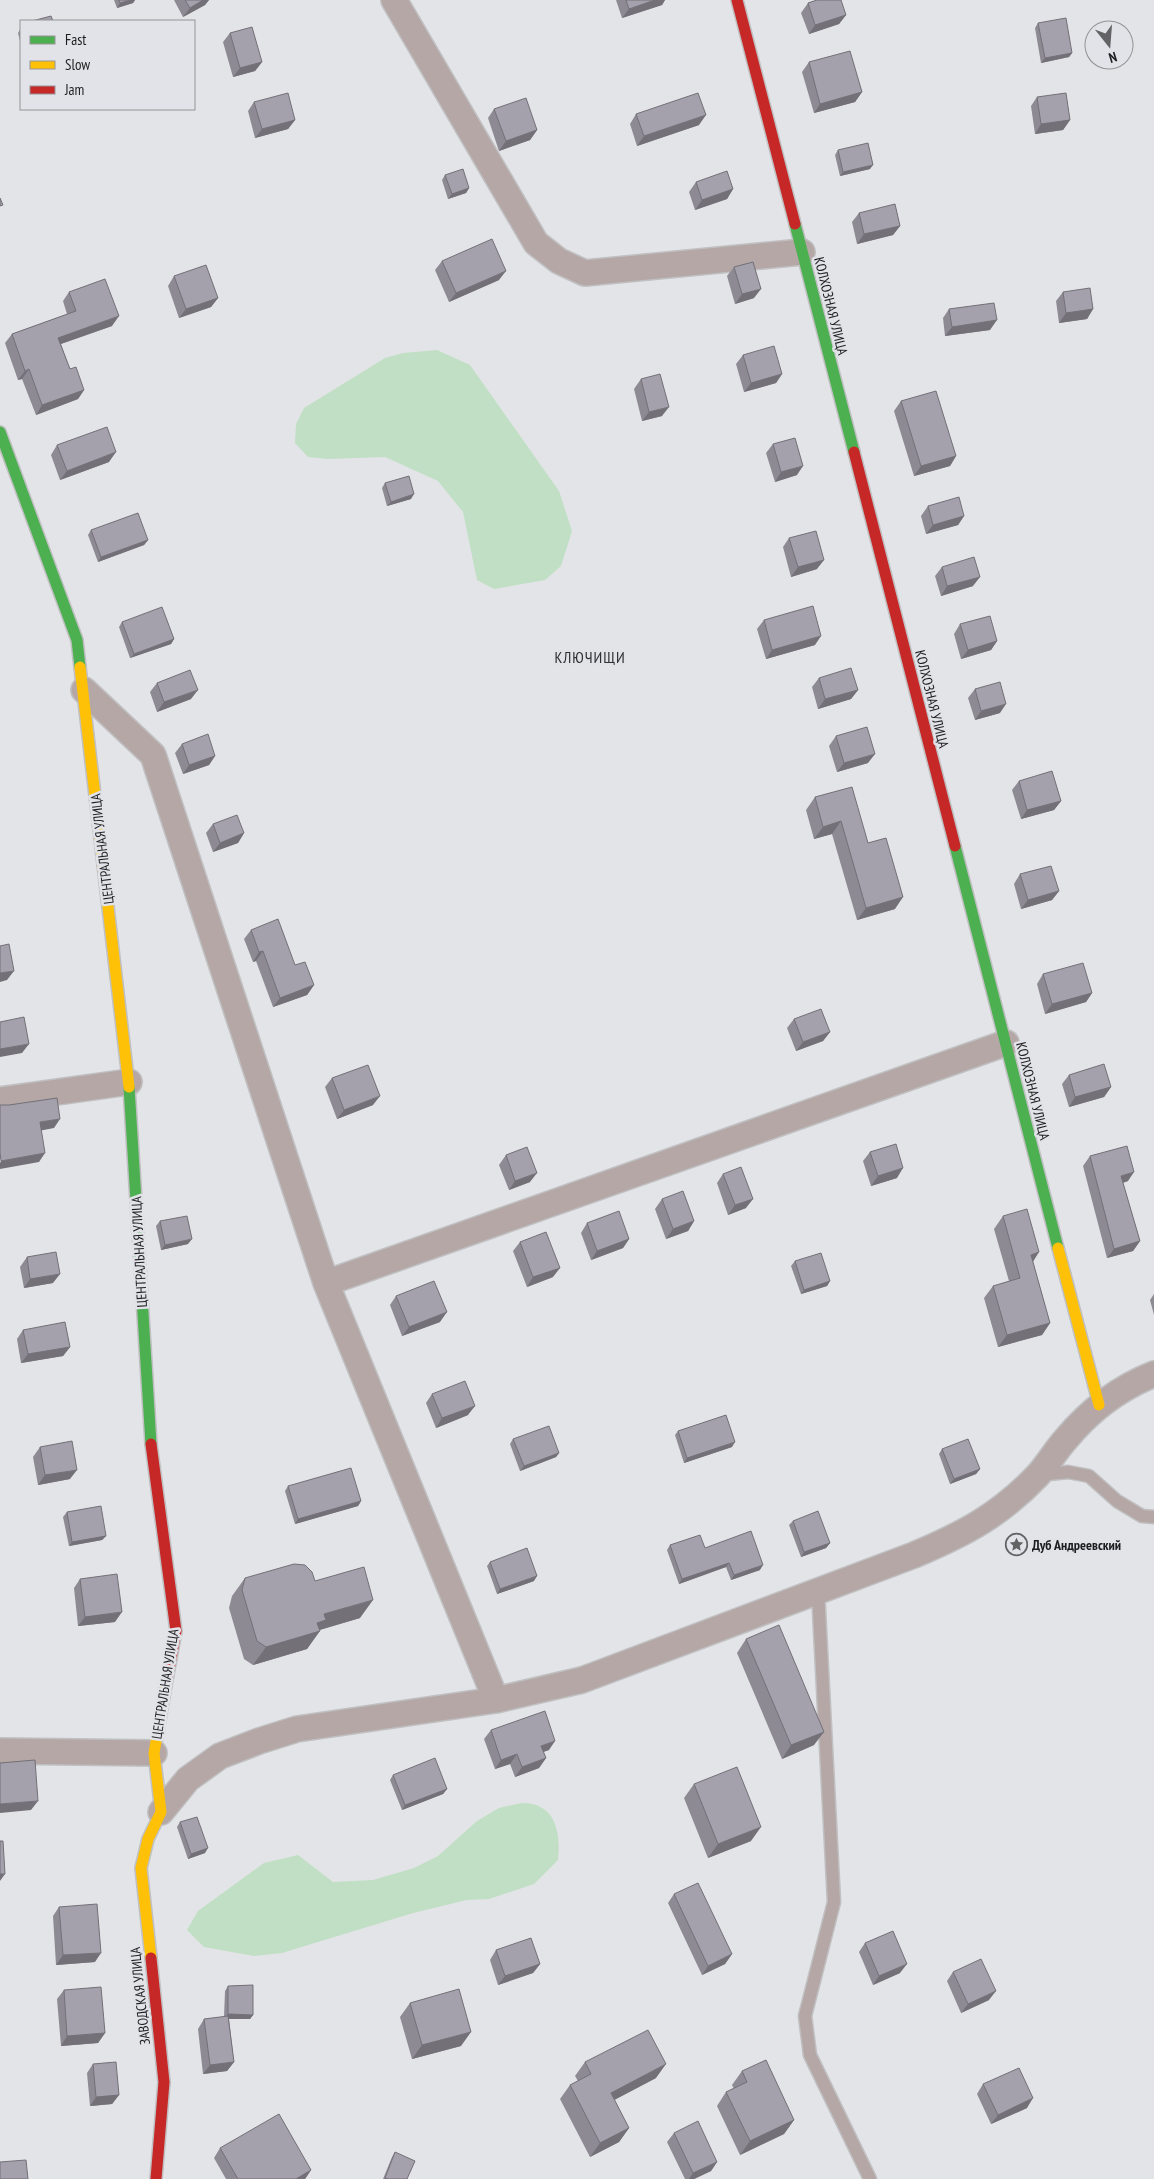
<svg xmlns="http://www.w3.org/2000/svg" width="1154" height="2179" font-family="'PT Sans Narrow',sans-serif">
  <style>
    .green { fill: #c0dfc4 }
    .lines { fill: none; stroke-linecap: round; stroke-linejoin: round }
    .lane-casing { stroke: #c0c0c2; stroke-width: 15 }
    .street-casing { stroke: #c0c0c2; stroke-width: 28 }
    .fast-casing { stroke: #c0c0c2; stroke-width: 14 }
    .slow-casing { stroke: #c0c0c2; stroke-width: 14 }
    .jam-casing { stroke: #c0c0c2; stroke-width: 14 }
    .lane { stroke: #b4a7a6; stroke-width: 12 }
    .street { stroke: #b4a7a6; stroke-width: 25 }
    .fast { stroke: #4caf50; stroke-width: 11 }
    .slow { stroke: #ffc107; stroke-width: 11 }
    .jam { stroke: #c62828; stroke-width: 11 }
    .wall { fill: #8d8a94 }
    .shaded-wall { fill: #737078 }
    .building { fill: #a4a0ac; stroke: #737078 }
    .labels { text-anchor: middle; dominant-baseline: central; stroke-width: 5; stroke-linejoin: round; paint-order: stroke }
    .street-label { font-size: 14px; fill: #1e1e20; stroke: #e2e3e8 }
    .poi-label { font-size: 14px; font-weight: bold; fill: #1e1e20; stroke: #e2e3e8; text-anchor: start }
    .quarter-label { font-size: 16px; letter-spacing: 1px; fill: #2f2f33; stroke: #e2e3e8 }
  </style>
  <rect width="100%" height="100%" fill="#e3e4e7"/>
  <!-- green -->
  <path class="green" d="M437,350L470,365L559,491L572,531L561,566L545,580L494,589L477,580L463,512L438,481L385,457L328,459L308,457L295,443L296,424L304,408L385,358L403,353Z
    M522,1803C556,1803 561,1833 558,1860L534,1884L489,1899L467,1900L413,1913L282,1953L254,1956L204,1947L187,1930L198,1911L264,1863L298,1855L333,1882L373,1880L414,1868L438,1856L477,1821L499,1808Z"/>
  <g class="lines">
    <defs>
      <path id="lane" d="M1039,1475L1068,1472L1089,1476L1117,1501L1142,1516L1154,1517
        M818,1591L834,1902L805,2016L810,2055L870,2179"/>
      <path id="street" d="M394,0L536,243L559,261L585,273L802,252
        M84,690L153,755L326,1283L496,1700
        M0,1100L129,1082
        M326,1283L1006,1043
        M0,1751L154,1753
        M161,1812L188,1779L220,1756L259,1741L297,1729L496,1700L582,1680L914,1555C964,1534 1000,1515 1038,1475C1048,1464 1056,1450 1066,1439C1090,1410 1119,1388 1154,1374"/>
      <path id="fast" d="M795,224L854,452
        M0,432L77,640L80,667
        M955,846L1058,1248
        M129,1087L151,1444"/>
      <path id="slow" d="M80,667L129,1087
        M1058,1248L1099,1405
        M151,1958L141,1868L148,1839L161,1812L154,1753L166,1685"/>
      <path id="jam" d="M737,0L795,224
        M854,452L955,846
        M151,1444L176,1631L166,1685
        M151,1958L164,2082L156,2179"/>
    </defs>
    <!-- lane casing -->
    <use href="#lane" class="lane-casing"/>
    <!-- street casing -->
    <use href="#street" class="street-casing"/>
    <!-- fast casing -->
    <use href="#fast" class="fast-casing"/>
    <!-- slow casing -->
    <use href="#slow" class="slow-casing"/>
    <!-- jam casing -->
    <use href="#jam" class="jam-casing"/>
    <!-- lane -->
    <use href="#lane" class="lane"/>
    <!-- street -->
    <use href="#street" class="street"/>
    <!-- fast -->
    <use href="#fast" class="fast"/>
    <!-- slow -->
    <use href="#slow" class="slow"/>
    <!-- jam -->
    <use href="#jam" class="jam"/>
  </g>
  <!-- wall -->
  <path class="wall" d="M114,0H135L133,3L117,8Z
    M174,0H209L205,5L183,17Z
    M616,0H665L662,5L622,18Z
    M808,3L846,15L839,24L809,34L801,13Z
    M1038,23L1072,53L1069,57L1041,63L1035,28Z
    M21,28V45L18,33Z
    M230,33L262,62L255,71L233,77L223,42Z
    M809,62L862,92L855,102L814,113L802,72Z
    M1037,97L1070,120L1063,130L1035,134L1031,106Z
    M254,102L295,120L288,129L255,138L248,111Z
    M494,109L537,130L530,140L499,151L488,118Z
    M636,114L699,125L637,146L630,124Z
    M838,150L870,169L840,176L835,155Z
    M445,175L469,188L466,193L448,199L442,180Z
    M696,182L733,189L727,199L695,210L689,192Z
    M859,213L900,226L893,235L857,244L852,222Z
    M442,261L499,280L449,302L435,270Z
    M734,267L754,298L735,304L727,276Z
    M174,276L218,298L211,307L179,318L168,286Z
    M69,292L112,326L61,344L70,369L84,390L78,399L36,415L22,379L18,380L5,343L12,334L67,314L63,301Z
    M1063,292L1093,309L1087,319L1059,323L1056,301Z
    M949,309L990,330L945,336L943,318Z
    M743,355L782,374L776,383L744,392L736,364Z
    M641,379L662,416L642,421L634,389Z
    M901,401L956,456L950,466L914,476L894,411Z
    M773,444L797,475L775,482L766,453Z
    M57,445L109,462L60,480L51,455Z
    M385,483L411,499L387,506L382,488Z
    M928,506L964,516L958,525L926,534L921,516Z
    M91,530L148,540L144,545L98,562L88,535Z
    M789,538L817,569L791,577L783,547Z
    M942,567L973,586L941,596L935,576Z
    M764,620L815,645L766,659L757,629Z
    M122,622L174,639L171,644L130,658L119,627Z
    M960,624L997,641L991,650L961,659L954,634Z
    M819,678L858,690L851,699L818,709L812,687Z
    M157,683L191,699L157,712L150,692Z
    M975,689L1000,713L975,720L968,698Z
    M836,736L868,763L837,772L829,746Z
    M182,744L215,756L209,765L183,774L175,753Z
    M1019,781L1061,801L1054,810L1021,819L1012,790Z
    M815,797L868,843L895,909L857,920L832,834L814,839L806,810Z
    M213,824L244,833L238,843L213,852L206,833Z
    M1020,874L1059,891L1052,900L1021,909L1014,884Z
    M251,930L314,985L307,995L273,1007L256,961L253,962L244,939Z
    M1043,974L1092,993L1086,1002L1045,1014L1037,984Z
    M794,1019L830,1032L823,1041L796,1051L787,1028Z
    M1069,1075L1111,1087L1104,1097L1069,1107L1062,1084Z
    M332,1078L373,1105L337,1119L325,1087Z
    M870,1152L897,1178L871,1186L863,1161Z
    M506,1155L530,1182L509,1190L499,1165Z
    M1090,1156L1128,1181L1123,1183L1140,1241L1133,1251L1107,1258L1083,1166Z
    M723,1174L746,1208L728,1215L717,1183Z
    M662,1199L694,1221L688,1231L666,1239L655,1209Z
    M1003,1216L1033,1262L1050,1323L1042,1335L998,1347L984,1298L993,1286L1009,1281L994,1229Z
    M160,1221L188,1244L161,1250L156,1226Z
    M587,1223L629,1239L623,1248L591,1260L581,1233Z
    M520,1242L553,1277L527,1287L513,1251Z
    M27,1257L53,1283L24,1288L20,1267Z
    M795,1261L830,1281L827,1286L801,1294L791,1266Z
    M1154,1294V1315L1150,1300Z
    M396,1296L440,1322L402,1336L390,1305Z
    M23,1330L70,1347L63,1356L21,1363L17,1339Z
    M432,1394L468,1415L436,1428L426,1403Z
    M678,1431L732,1447L684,1463L675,1435Z
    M513,1439L559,1453L556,1457L520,1471L510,1444Z
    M40,1447L70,1479L38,1485L33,1457Z
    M942,1449L980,1469L976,1474L950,1484L939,1454Z
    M288,1486L361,1501L358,1506L295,1524L285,1491Z
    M67,1512L106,1536L102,1540L69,1546L63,1517Z
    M793,1521L830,1543L826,1548L801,1557L789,1525Z
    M670,1545L705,1548L760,1570L731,1580L726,1567L679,1584L667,1550Z
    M490,1562L534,1581L497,1594L487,1566Z
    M245,1578L315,1581L360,1618L320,1630L307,1649L253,1665L244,1659L229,1608L232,1596Z
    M80,1579L115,1622L78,1626L74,1588Z
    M746,1639L814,1745L782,1759L737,1653Z
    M491,1730L549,1750L543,1752L546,1758L539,1768L515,1777L510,1764L495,1769L484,1739Z
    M393,1775L447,1789L443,1794L402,1810L390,1780Z
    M694,1784L751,1841L708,1858L684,1798Z
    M180,1822L205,1853L188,1859L177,1827Z
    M674,1894L732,1954L725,1964L702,1975L668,1903Z
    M59,1907L95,1962L56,1965L53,1916Z
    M865,1943L900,1973L873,1985L859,1952Z
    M496,1950L540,1964L533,1973L498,1985L490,1960Z
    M953,1972L989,2000L961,2013L947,1981Z
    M228,1986L253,2015L250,2019H229L234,2062L227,2071L203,2074L198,2029L204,2019L224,2017L225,1991Z
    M64,1990L105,2033L98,2043L61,2046L57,1999Z
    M410,2003L461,2046L412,2059L400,2017Z
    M585,2062L656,2078L614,2100L629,2128L619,2142L590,2157L560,2099L570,2085L578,2081L575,2076Z
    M93,2064L119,2095L112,2104L90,2106L87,2073Z
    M742,2071L794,2120L784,2134L740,2155L717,2106L726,2092L734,2089L732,2085Z
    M983,2084L1027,2108L991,2124L977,2094Z
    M674,2133L717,2162L711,2171L694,2179H685L667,2142Z
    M220,2148L311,2170L305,2179H226L214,2158Z
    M395,2152L407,2179H383L392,2157Z"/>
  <!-- shaded-wall -->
  <path class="shaded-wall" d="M131,0H135L133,3L117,8L120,3Z
    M203,0H209L205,5L183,17L190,8Z
    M655,0H665L662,5L622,18L629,9Z
    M846,15L839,24L809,34L815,25Z
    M1072,53L1069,57L1041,63L1045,58Z
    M262,62L255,71L233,77L240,68Z
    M862,92L855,102L814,113L820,104Z
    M706,115L699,125L637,146L644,136Z
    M295,120L288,129L255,138L262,129Z
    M1070,120L1063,130L1035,134L1041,124Z
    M537,130L530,140L499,151L506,141Z
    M873,165L870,169L840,176L843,172Z
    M469,188L466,193L448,199L452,194Z
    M733,189L727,199L695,210L702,200Z
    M900,226L893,235L857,244L864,234Z
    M506,271L499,280L449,302L456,293Z
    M761,289L754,298L735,304L742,294Z
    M218,298L211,307L179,318L186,309Z
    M1093,309L1087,319L1059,323L1066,313Z
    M119,316L112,326L52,347L58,338Z
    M997,320L990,330L945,336L952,327Z
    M29,369L22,379L18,380L25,371Z
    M782,374L776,383L744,392L751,383Z
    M84,390L78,399L36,415L42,405Z
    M669,407L662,416L642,421L649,412Z
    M116,452L109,462L60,480L67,471Z
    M956,456L950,466L914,476L921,466Z
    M803,466L797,475L775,482L781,472Z
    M414,494L411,499L387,506L391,502Z
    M964,516L958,525L926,534L933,525Z
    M148,540L144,545L98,562L101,557Z
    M824,560L817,569L791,577L798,567Z
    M980,577L973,586L941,596L947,586Z
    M821,636L815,645L766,659L772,650Z
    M174,639L171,644L130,658L134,654Z
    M997,641L991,650L961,659L968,650Z
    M198,690L191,699L157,712L164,702Z
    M858,690L851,699L818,709L825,699Z
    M1006,704L1000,713L975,720L981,711Z
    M875,754L868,763L837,772L844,763Z
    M215,756L209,765L183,774L189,765Z
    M1061,801L1054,810L1021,819L1027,810Z
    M841,821L832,834L814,839L823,827Z
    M244,833L238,843L213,852L220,843Z
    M1059,891L1052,900L1021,909L1028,900Z
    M903,897L895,909L857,920L866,908Z
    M263,951L256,961L253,962L259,952Z
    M14,971L7,980L0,982V973Z
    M314,985L307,995L273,1007L280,998Z
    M1092,993L1086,1002L1045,1014L1052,1004Z
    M830,1032L823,1041L796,1051L803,1042Z
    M29,1044L22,1053L0,1057V1049Z
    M1111,1087L1104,1097L1069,1107L1075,1097Z
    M380,1096L373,1105L337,1119L344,1110Z
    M60,1119L54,1128L33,1132L40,1122Z
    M45,1153L39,1162L0,1169V1163L1,1161Z
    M903,1168L897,1178L871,1186L878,1176Z
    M1134,1172L1128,1181L1115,1185L1121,1176Z
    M537,1173L530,1182L509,1190L515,1181Z
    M753,1199L746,1208L728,1215L735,1205Z
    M694,1221L688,1231L666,1239L673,1229Z
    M192,1239L188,1244L161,1250L165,1245Z
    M629,1239L623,1248L591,1260L597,1251Z
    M1140,1241L1133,1251L1107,1258L1114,1249Z
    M1039,1252L1031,1265V1255Z
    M560,1268L553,1277L527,1287L533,1277Z
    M60,1274L53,1283L24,1288L30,1279Z
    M830,1281L827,1286L801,1294L804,1290Z
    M447,1312L440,1322L402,1336L409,1327Z
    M1050,1323L1042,1335L998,1347L1007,1335Z
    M70,1347L63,1356L21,1363L28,1354Z
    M475,1406L468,1415L436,1428L442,1418Z
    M735,1442L732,1447L684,1463L687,1458Z
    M559,1453L556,1457L520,1471L524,1466Z
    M980,1469L976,1474L950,1484L954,1479Z
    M77,1470L70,1479L38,1485L45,1475Z
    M361,1501L358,1506L295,1524L298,1519Z
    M106,1536L102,1540L69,1546L72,1542Z
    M830,1543L826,1548L801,1557L804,1552Z
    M729,1563L726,1567L679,1584L682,1579Z
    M763,1565L760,1570L731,1580L734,1575Z
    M537,1576L534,1581L497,1594L500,1589Z
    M373,1600L360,1618L319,1630L320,1631L307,1649L253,1665L266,1647L324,1614Z
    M122,1612L115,1622L78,1626L85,1617Z
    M824,1732L814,1745L782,1759L791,1745Z
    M555,1741L549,1750L534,1755L541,1746Z
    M517,1754L510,1764L495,1769L501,1760Z
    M546,1758L539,1768L515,1777L522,1767Z
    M447,1789L443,1794L402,1810L405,1805Z
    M38,1801L31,1810L0,1813V1804Z
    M761,1827L751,1841L708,1858L718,1844Z
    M208,1848L205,1853L188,1859L191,1854Z
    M0,1874H5L0,1881Z
    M101,1953L95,1962L56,1965L63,1955Z
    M732,1954L725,1964L702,1975L708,1966Z
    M540,1964L533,1973L498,1985L505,1976Z
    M907,1964L900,1973L873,1985L879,1976Z
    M996,1991L989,2000L961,2013L968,2004Z
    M228,2014L253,2015L250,2019H224Z
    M471,2032L461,2046L412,2059L422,2045Z
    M105,2033L98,2043L61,2046L67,2036Z
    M234,2062L227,2071L203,2074L210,2065Z
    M666,2064L656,2078L601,2107L611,2093Z
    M119,2095L112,2104L90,2106L96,2097Z
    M1033,2098L1027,2108L991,2124L998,2115Z
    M794,2120L784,2134L740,2155L750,2141Z
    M629,2128L619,2142L590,2157L600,2143Z
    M717,2162L711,2171L694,2179H689L693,2173Z
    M311,2170L305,2179H296Z"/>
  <!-- building -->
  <path class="building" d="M119,0H131L120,3Z
    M185,0H203L190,8Z
    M626,0H655L629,9Z
    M817,0H841L846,15L815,25L808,3Z
    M51,16L53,21H32Z
    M1066,18L1072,53L1045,58L1038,23Z
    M252,27L262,62L240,68L230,33Z
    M850,51L862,92L820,104L809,62Z
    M288,93L295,120L262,129L254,102Z
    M698,93L706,115L644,136L636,114Z
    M1066,93L1070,120L1041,124L1037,97Z
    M526,98L537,130L506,141L494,109Z
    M868,143L873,165L843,172L838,150Z
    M463,169L469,188L452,194L445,175Z
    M727,171L733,189L702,200L696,182Z
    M0,198L3,205L0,206Z
    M895,204L900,226L864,234L859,213Z
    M492,239L506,271L456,293L442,261Z
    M753,262L761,289L742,294L734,267Z
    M206,265L218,298L186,309L174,276Z
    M105,279L119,316L58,338L70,369L76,367L84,390L42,405L29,369L25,371L12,334L76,311L69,292Z
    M1090,288L1093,309L1066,313L1063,292Z
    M994,303L997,320L952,327L949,309Z
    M774,346L782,374L751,383L743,355Z
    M660,374L669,407L649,412L641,379Z
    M936,391L956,456L921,466L901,401Z
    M107,427L116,452L67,471L57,445Z
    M795,438L803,466L781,472L773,444Z
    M409,476L414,494L391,502L385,483Z
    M959,497L964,516L933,525L928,506Z
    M138,513L148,540L101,557L91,530Z
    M816,531L824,560L798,567L789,538Z
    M974,557L980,577L947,586L942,567Z
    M813,606L821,636L772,650L764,620Z
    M162,607L174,639L134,654L122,622Z
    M990,616L997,641L968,650L960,624Z
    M851,668L858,690L825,699L819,678Z
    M190,670L198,690L164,702L157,683Z
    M1000,682L1006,704L981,711L975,689Z
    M867,727L875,754L844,763L836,736Z
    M208,734L215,756L189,765L182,744Z
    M1052,771L1061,801L1027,810L1019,781Z
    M852,787L868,843L886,838L903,897L866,908L841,821L823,827L815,797Z
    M237,815L244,833L220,843L213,824Z
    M1051,866L1059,891L1028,900L1020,874Z
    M278,919L295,965L305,962L314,985L280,998L263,951L259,952L251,930Z
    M9,944L14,971L0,973V946Z
    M1083,963L1092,993L1052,1004L1043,974Z
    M821,1009L830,1032L803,1042L794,1019Z
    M24,1017L29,1044L0,1049V1022Z
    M1104,1064L1111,1087L1075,1097L1069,1075Z
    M368,1065L380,1096L344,1110L332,1078Z
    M57,1098L60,1119L40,1122L45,1153L1,1161L0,1152V1105H9Z
    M896,1144L903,1168L878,1176L870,1152Z
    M1127,1146L1134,1172L1121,1176L1140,1241L1114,1249L1090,1156Z
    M527,1147L537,1173L515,1181L506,1155Z
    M741,1167L753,1199L735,1205L723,1174Z
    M683,1191L694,1221L673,1229L662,1199Z
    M1027,1209L1039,1252L1031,1255L1050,1323L1007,1335L993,1286L1020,1278L1003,1216Z
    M619,1211L629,1239L597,1251L587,1223Z
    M187,1216L192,1239L165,1245L160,1221Z
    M546,1232L560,1268L533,1277L520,1242Z
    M56,1252L60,1274L30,1279L27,1257Z
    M821,1253L830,1281L804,1290L795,1261Z
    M434,1281L447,1312L409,1327L396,1296Z
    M65,1322L70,1347L28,1354L23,1330Z
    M465,1381L475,1406L442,1418L432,1394Z
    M726,1415L735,1442L687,1458L678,1431Z
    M549,1426L559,1453L524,1466L513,1439Z
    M968,1439L980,1469L954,1479L942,1449Z
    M72,1441L77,1470L45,1475L40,1447Z
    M351,1468L361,1501L298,1519L288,1486Z
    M101,1506L106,1536L72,1542L67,1512Z
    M818,1511L830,1543L804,1552L793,1521Z
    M751,1531L763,1565L734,1575L729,1563L682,1579L670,1545L700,1535L705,1548Z
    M527,1548L537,1576L500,1589L490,1562Z
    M294,1564L305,1565L312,1572L315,1581L364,1567L373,1600L324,1614L326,1620L317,1623L320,1631L266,1647L257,1641L242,1590L245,1578Z
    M117,1574L122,1612L85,1617L80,1579Z
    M779,1625L824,1732L791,1745L746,1639Z
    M545,1711L555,1741L541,1746L546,1758L522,1767L517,1754L501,1760L491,1730Z
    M435,1758L447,1789L405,1805L393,1775Z
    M35,1760L38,1801L0,1804V1763Z
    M737,1767L761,1827L718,1844L694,1784Z
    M197,1817L208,1848L191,1854L180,1822Z
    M0,1841H3L5,1874H0Z
    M698,1883L732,1954L708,1966L674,1894Z
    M97,1904L101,1953L63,1955L59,1907Z
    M893,1931L907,1964L879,1976L865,1943Z
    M531,1938L540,1964L505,1976L496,1950Z
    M981,1959L996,1991L968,2004L953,1972Z
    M253,1985V2015L228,2014V1986Z
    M101,1987L105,2033L67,2036L64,1990Z
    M459,1989L471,2032L422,2045L410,2003Z
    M228,2016L234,2062L210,2065L204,2019Z
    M648,2030L666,2064L611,2093L629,2128L600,2143L570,2085L591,2074L585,2062Z
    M766,2060L794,2120L750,2141L726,2092L747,2082L742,2071Z
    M116,2062L119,2095L96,2097L93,2064Z
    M1019,2068L1033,2098L998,2115L983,2084Z
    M279,2114L311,2170L296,2179H238L220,2148Z
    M698,2121L717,2162L693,2173L674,2133Z
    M395,2152L415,2161L407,2179H388L385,2178Z
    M26,2160L28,2179H0V2162Z"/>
  <!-- icons -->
  <defs>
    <symbol id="sight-ring" viewBox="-11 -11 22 22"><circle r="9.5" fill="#e2e3e8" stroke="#636366" stroke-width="1.5"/><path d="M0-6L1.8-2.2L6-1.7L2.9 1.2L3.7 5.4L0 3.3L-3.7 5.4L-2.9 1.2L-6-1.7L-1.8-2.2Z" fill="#636366"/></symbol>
  </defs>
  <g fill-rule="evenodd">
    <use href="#sight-ring" x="1004" y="1532" width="25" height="25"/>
  </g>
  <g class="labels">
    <!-- street labels -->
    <g class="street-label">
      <text transform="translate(831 306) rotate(76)">КОЛХОЗНАЯ УЛИЦА</text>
      <text transform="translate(932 699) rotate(76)">КОЛХОЗНАЯ УЛИЦА</text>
      <text transform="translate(102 849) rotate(-97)">ЦЕНТРАЛЬНАЯ УЛИЦА</text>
      <text transform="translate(1033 1091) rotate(76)">КОЛХОЗНАЯ УЛИЦА</text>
      <text transform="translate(139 1252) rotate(-93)">ЦЕНТРАЛЬНАЯ УЛИЦА</text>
      <text transform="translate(165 1684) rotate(-81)">ЦЕНТРАЛЬНАЯ УЛИЦА</text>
      <text transform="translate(140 1996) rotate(-96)">ЗАВОДСКАЯ УЛИЦА</text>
    </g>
    <!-- poi labels -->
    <g class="poi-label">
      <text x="1032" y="1545">Дуб Андреевский</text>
    </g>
    <!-- quarter labels -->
    <g class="quarter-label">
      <text x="590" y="657">КЛЮЧИЩИ</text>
    </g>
  </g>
  <!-- legend -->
  <rect x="20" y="20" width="175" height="90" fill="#e2e3e8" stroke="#949498"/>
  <rect x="30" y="36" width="25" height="8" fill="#4caf50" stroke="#949498"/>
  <text x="65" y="45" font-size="15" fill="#1e1e20">Fast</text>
  <rect x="30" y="61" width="25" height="8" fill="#ffc107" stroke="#949498"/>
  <text x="65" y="70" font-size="15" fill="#1e1e20">Slow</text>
  <rect x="30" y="86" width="25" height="8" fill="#c62828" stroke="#949498"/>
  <text x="65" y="95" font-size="15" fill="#1e1e20">Jam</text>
  <!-- north arrow -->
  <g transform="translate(1109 45) rotate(163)"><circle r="24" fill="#e2e3e8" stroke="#949498"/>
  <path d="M0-4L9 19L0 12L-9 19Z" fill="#636366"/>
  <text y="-8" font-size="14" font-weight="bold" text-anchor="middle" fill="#1e1e20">N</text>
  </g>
</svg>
